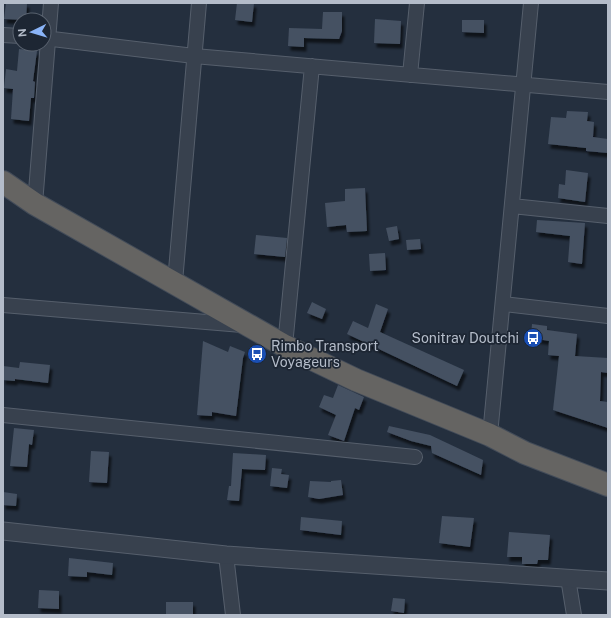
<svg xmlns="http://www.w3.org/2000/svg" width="611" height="618" font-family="'Public Sans',sans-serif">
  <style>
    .building { fill: #455162; filter: url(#shadow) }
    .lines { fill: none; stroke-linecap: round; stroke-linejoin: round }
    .minor-casing { stroke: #565f6c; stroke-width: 16 }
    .tertiary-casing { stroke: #565f6c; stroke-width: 19 }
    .trunk-casing { stroke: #434c59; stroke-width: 24 }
    .minor { stroke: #38414e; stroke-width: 14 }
    .tertiary { stroke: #38414e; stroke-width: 17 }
    .trunk { stroke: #656462; stroke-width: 22 }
    .labels { text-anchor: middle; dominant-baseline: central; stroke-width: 3.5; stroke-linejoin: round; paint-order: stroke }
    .poi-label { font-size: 14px; fill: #b4bcc9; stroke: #1d2633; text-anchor: end }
  </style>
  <defs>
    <filter id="shadow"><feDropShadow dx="2.5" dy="4.5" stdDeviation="1" flood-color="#0009"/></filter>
  </defs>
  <rect width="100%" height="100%" fill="#242f3e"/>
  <!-- building -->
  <path class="building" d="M6,3H27L26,20L4,19Z
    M237,3H254L252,22L235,20Z
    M323,12H342V31L339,39L304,38V47L288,46L289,28L322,29Z
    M375,19L401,21L400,44L374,43Z
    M462,20H484V33L462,32Z
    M19,49L37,51L33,81L35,82L34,98H31L29,121L11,119L13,89L4,88L6,69L17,71Z
    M567,111L588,112L587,121L594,122L593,137L608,139V153L586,151V148L548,144L551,117L566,118Z
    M566,170L588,173L585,202L558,198L559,184L565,185Z
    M365,188L367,231L347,232L346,225L327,227L325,203L345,201V189Z
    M537,220L585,223L582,264L568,262L570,236L536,232Z
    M397,226L399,239L389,241L386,228Z
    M256,235L287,238L285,257L254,254Z
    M420,239L421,249L407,250L406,240Z
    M385,253L386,270L370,271L369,254Z
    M312,302L326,309L322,319L307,313Z
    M376,304L388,309L380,332L464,370L457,386L347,334L353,321L368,328Z
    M532,324L547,326V330L577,334L575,356L608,358V373L601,372L600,401L608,402V428L553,410L559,356L548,355L549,341L531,338Z
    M203,341L228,352L230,346L245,352L243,358L236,416L212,412V416L197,415Z
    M20,362L50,365L48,383L15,379V381L3,380V366L19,368Z
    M338,385L364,397L359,410L355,408L344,441L328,435L336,415L319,407L324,395L333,398Z
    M389,426L430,435L483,460L481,475L432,453L431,446L411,441L387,432Z
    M14,428L34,430L32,445L29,444L27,467L10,466Z
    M91,451L109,452L107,483L89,482Z
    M233,453L266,455L265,470L242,469L239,501L227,500L229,486H231Z
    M272,468L282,469L281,474L289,475L287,488L270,486Z
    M341,480L343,495L319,499L308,497L310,481L331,482V481Z
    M3,492L17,494L16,506L3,505Z
    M442,516L474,518L470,547L439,543Z
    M301,517L342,521L341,535L300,530Z
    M509,532L550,535L548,560H538L537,564H522V557H507Z
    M69,558L113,563L112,575L87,572V577L68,576Z
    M39,590L59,591V609L38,608Z
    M393,598L405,599L404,613L391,611Z
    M166,602H193V615H166Z"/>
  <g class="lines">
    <defs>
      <path id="minor" d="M3,35L20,36
        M44,38L194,56L608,92
        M410,75L417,3
        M35,204L51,3
        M512,206L608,216
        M175,282L199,3
        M503,304L608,316
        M3,305L242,325
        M285,346L312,66
        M3,415L415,457
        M490,435L531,3
        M226,555L233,615
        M568,578L574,615"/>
      <path id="tertiary" d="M3,531L226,555L608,581"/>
      <path id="trunk" d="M3,182L35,204L285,346L356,380L490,435L525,453L608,485"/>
    </defs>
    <!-- minor casing -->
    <use href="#minor" class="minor-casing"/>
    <!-- tertiary casing -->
    <use href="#tertiary" class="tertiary-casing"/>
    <!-- trunk casing -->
    <use href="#trunk" class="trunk-casing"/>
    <!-- minor -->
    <use href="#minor" class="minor"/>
    <!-- tertiary -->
    <use href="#tertiary" class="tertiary"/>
    <!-- trunk -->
    <use href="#trunk" class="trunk"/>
  </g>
  <!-- icons -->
  <defs>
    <symbol id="bus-disc" viewBox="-11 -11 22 22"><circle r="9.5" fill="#1a4fb4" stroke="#1d2633"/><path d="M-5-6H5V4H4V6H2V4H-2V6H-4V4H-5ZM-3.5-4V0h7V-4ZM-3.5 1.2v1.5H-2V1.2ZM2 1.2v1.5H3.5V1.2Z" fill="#fff"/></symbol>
  </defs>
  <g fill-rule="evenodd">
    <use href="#bus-disc" x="522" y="327" width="22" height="22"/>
    <use href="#bus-disc" x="246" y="343" width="22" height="22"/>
  </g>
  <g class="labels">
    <!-- poi labels -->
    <g class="poi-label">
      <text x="519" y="338">Sonitrav Doutchi</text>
      <text x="271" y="346" text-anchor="start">Rimbo Transport<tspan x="271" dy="16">Voyageurs</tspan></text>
    </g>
  </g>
  <!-- border -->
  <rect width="611" height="618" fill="none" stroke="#b4bcc9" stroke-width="8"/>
  <!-- north arrow -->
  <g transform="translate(32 32) rotate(265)"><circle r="19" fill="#1d2633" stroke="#59626f"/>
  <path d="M0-3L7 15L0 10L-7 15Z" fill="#8ab4f8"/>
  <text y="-6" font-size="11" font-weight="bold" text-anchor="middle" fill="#b4bcc9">N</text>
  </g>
</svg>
